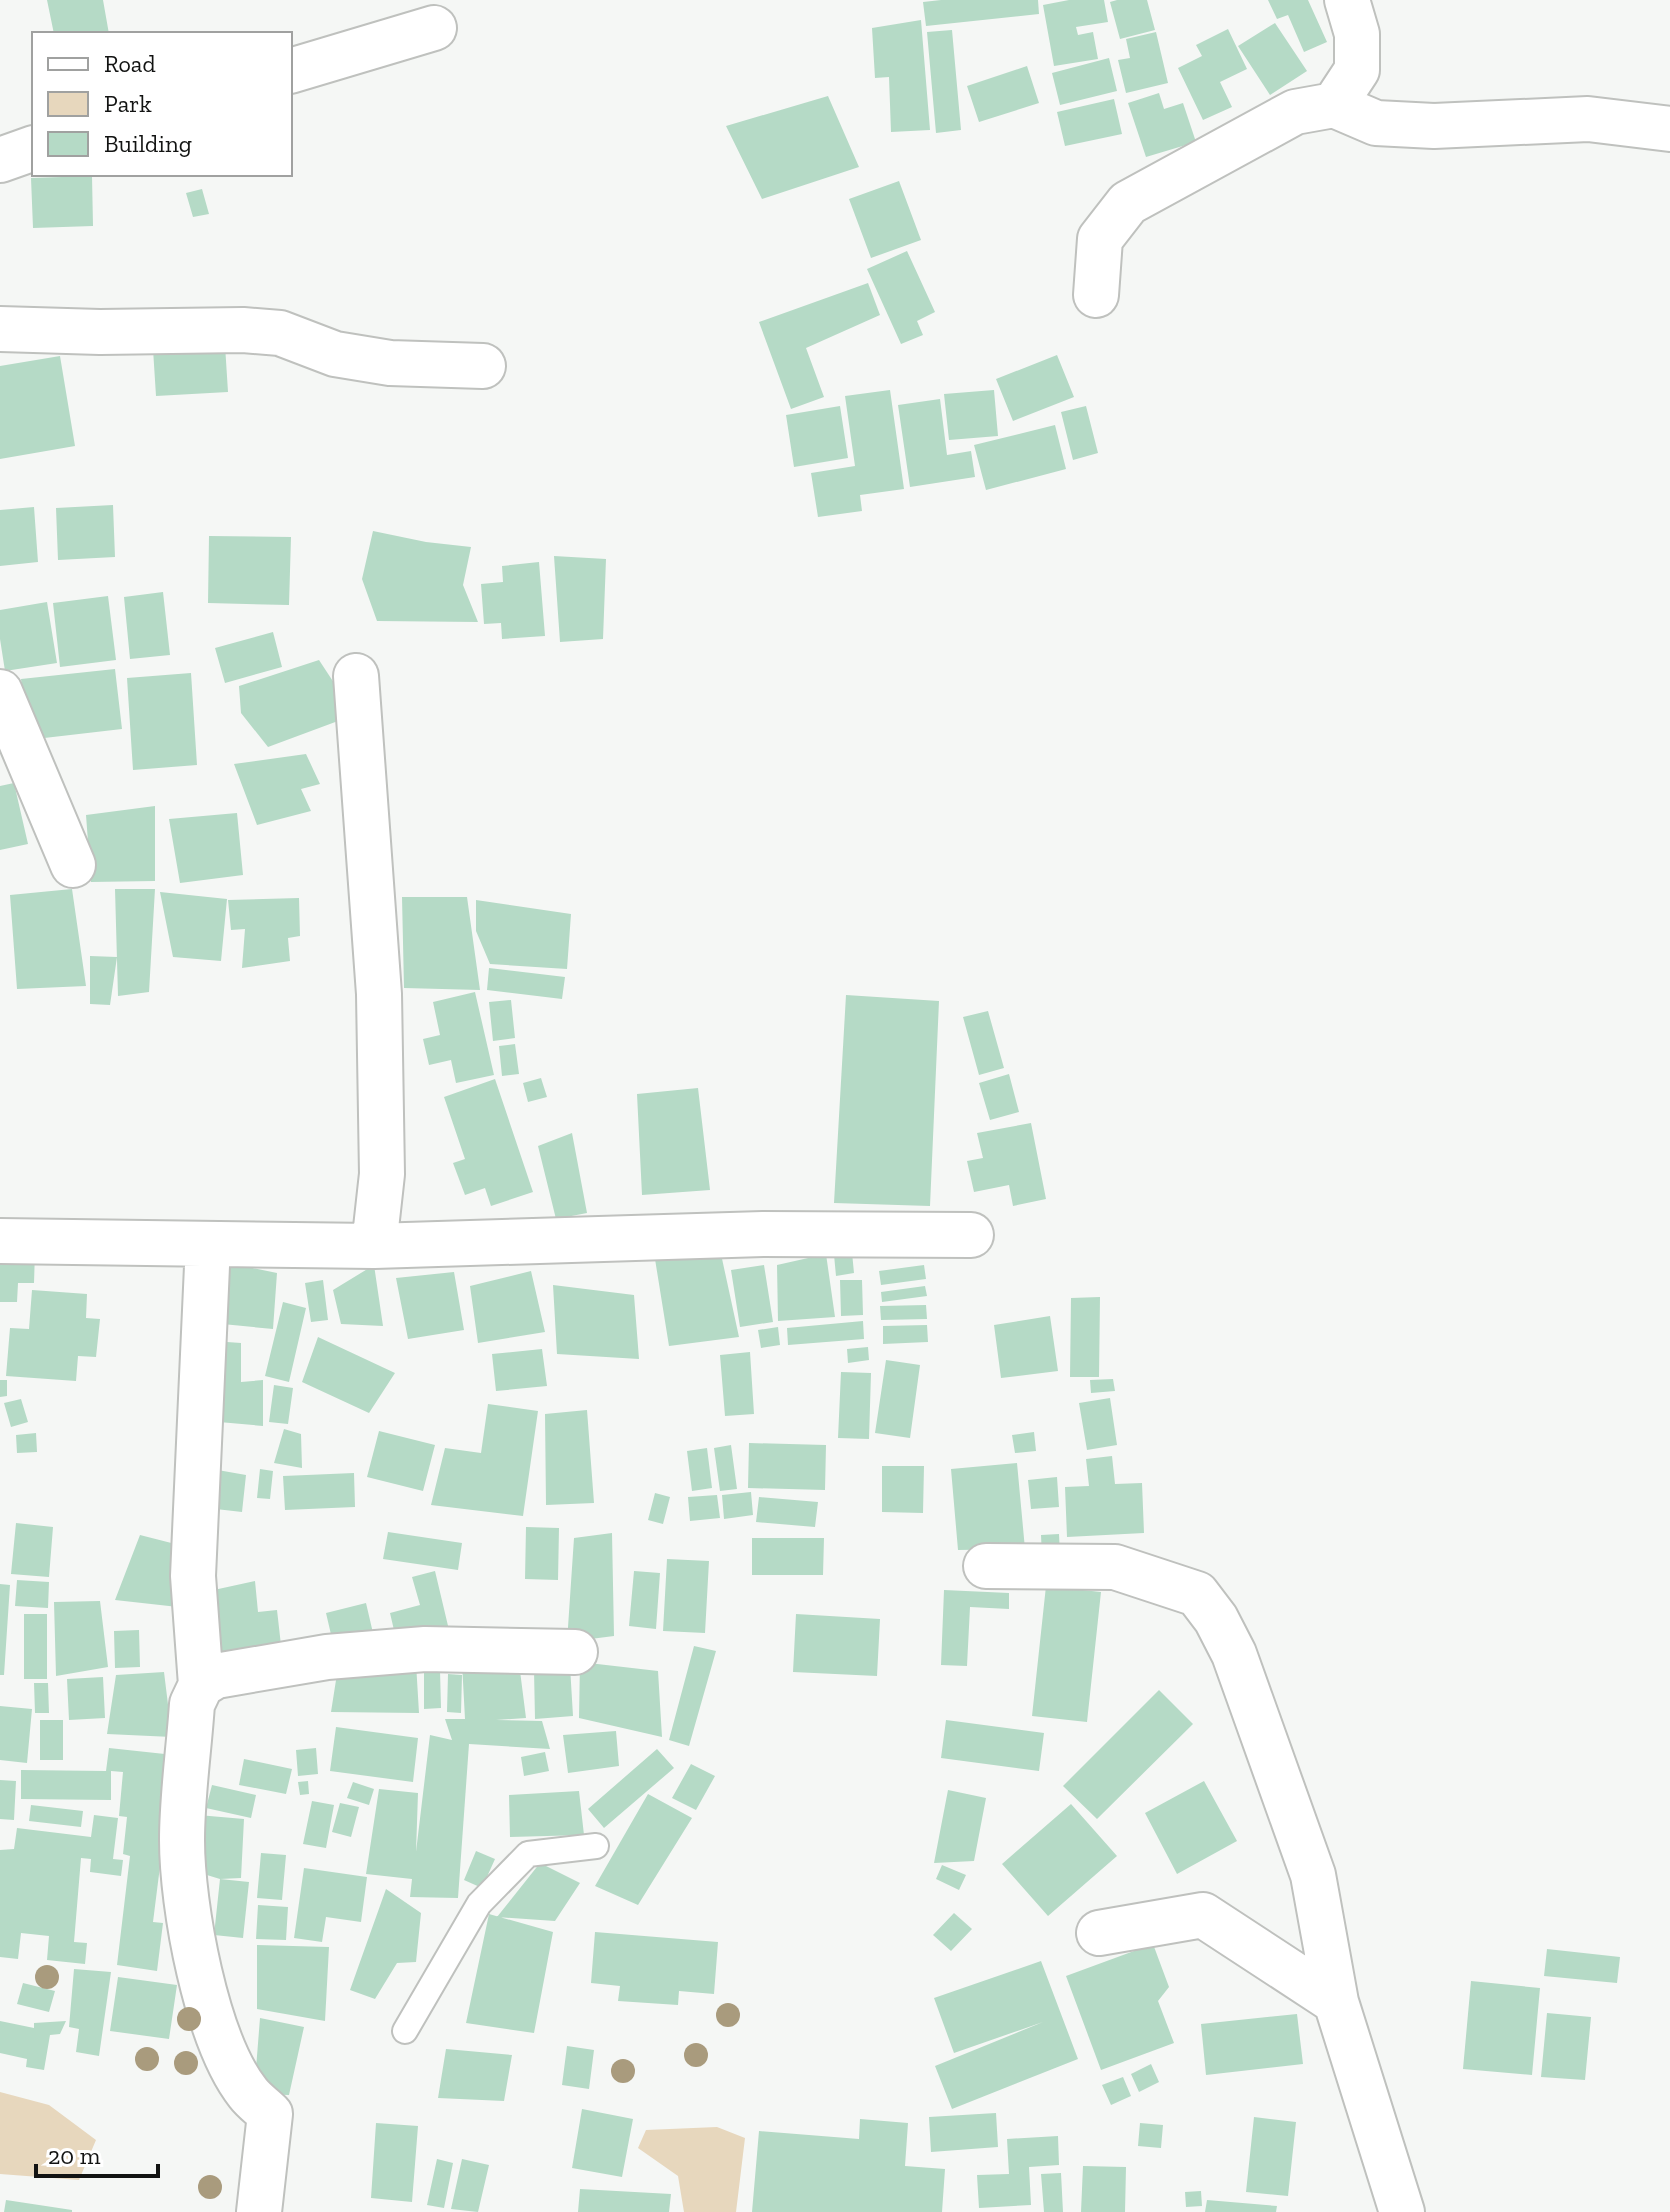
<svg xmlns="http://www.w3.org/2000/svg" width="1670" height="2212" font-family="'Zilla Slab',serif">
  <style>
    .green { fill: #e7d7bd }
    .building { fill: #b5dac6 }
    .lines { fill: none; stroke-linecap: round; stroke-linejoin: round }
    .lane-casing { stroke: #bfc1be; stroke-width: 28 }
    .street-casing { stroke: #bfc1be; stroke-width: 48 }
    .lane { stroke: #fff; stroke-width: 24 }
    .street { stroke: #fff; stroke-width: 44 }
    .tree { fill: #a99b7d }
  </style>
  <rect width="100%" height="100%" fill="#f5f7f5"/>
  <!-- green -->
  <path class="green" d="M0,2092L49,2105L96,2140L79,2180L0,2174Z
    M717,2127L745,2138L736,2212H684L678,2176L638,2148L646,2130Z"/>
  <!-- building -->
  <path class="building" d="M47,0H103L109,34H54Z
    M941,0H1038L1039,14L926,26L923,2Z
    M1069,0H1104L1108,22L1076,27L1078,35L1093,32L1098,59L1054,66L1043,5Z
    M1117,0H1147L1155,30L1120,39L1110,2Z
    M1268,0H1308L1327,42L1304,52L1288,15L1277,19Z
    M921,20L930,130L891,132L889,77L875,78L872,28Z
    M1275,23L1307,71L1270,95L1238,46Z
    M1228,29L1247,69L1220,82L1232,107L1203,120L1178,68L1202,56L1196,45Z
    M952,30L961,130L936,133L927,32Z
    M1156,32L1168,83L1126,93L1118,60L1130,58L1126,39Z
    M1109,58L1117,91L1060,105L1052,73Z
    M1027,66L1039,103L979,122L967,86Z
    M1159,93L1164,109L1183,103L1196,142L1146,157L1128,103Z
    M828,96L859,167L762,199L726,126Z
    M1114,99L1122,134L1065,146L1057,112Z
    M92,176L93,226L33,228L31,178Z
    M899,181L921,240L871,258L849,199Z
    M202,189L209,214L193,217L186,193Z
    M907,251L935,312L917,321L923,335L901,344L867,269Z
    M868,283L880,315L806,348L824,397L791,409L759,322Z
    M225,345L228,392L156,396L153,349Z
    M1057,355L1074,397L1013,421L996,379Z
    M60,356L75,446L0,459V366Z
    M890,390L904,489L860,495L862,511L818,517L811,473L855,466L845,396Z
    M994,390L998,436L949,440L944,394Z
    M940,399L947,455L971,451L975,477L910,487L898,405Z
    M840,406L848,458L794,467L786,415Z
    M1086,406L1098,453L1073,460L1061,412Z
    M1055,425L1066,469L986,490L974,445Z
    M113,505L115,557L58,560L56,508Z
    M34,507L38,562L0,566V510Z
    M373,531L426,542L471,547L463,585L478,622L377,621L362,579Z
    M209,536L291,537L289,605L208,603Z
    M554,556L606,559L603,639L560,642Z
    M539,562L545,636L502,639L501,623L484,624L481,584L503,582L502,566Z
    M163,592L170,655L130,659L124,597Z
    M108,596L116,660L60,667L53,603Z
    M47,602L57,663L5,671L0,639V610Z
    M273,632L282,667L225,683L215,648Z
    M319,660L340,692L338,721L268,747L241,713L239,686Z
    M115,669L122,729L27,740L21,679Z
    M191,673L197,765L133,770L127,678Z
    M306,754L320,784L301,789L311,811L257,825L234,764Z
    M14,783L28,844L0,850V786Z
    M155,806V881L91,882L86,815Z
    M237,813L243,875L180,883L169,819Z
    M72,889L86,986L17,989L10,895Z
    M115,889H155L149,992L118,996Z
    M160,892L227,899L221,961L173,957Z
    M402,897H467L480,990L404,988Z
    M299,898L300,936L288,938L290,961L242,968L245,929L231,930L228,900Z
    M476,900L571,914L567,969L490,964L476,931Z
    M90,956L117,957L110,1005L90,1004Z
    M489,968L565,977L562,999L487,990Z
    M475,992L494,1075L456,1083L451,1060L429,1065L423,1039L440,1035L433,1002Z
    M846,995L939,1001L930,1206L834,1203Z
    M511,1000L515,1038L493,1041L489,1002Z
    M988,1011L1004,1068L979,1075L963,1017Z
    M515,1044L519,1074L502,1076L499,1046Z
    M1009,1074L1019,1112L990,1120L979,1083Z
    M541,1078L547,1097L528,1102L523,1083Z
    M495,1079L533,1192L491,1206L485,1188L465,1195L453,1163L465,1159L444,1097Z
    M698,1088L710,1190L642,1195L637,1094Z
    M1031,1123L1046,1199L1013,1206L1009,1185L974,1192L967,1161L983,1158L977,1133Z
    M572,1133L587,1213L556,1219L538,1146Z
    M851,1242L854,1273L836,1276L833,1244Z
    M0,1251L35,1252L34,1283H18L17,1302H0Z
    M721,1254L739,1337L669,1346L655,1259Z
    M826,1254L835,1317L778,1321L777,1265Z
    M219,1261L277,1273L273,1329L212,1323Z
    M374,1265L383,1326L341,1324L333,1290Z
    M764,1265L773,1322L740,1327L731,1270Z
    M924,1265L926,1279L881,1285L879,1271Z
    M531,1271L545,1332L478,1343L470,1286Z
    M454,1272L464,1330L408,1339L396,1278Z
    M323,1280L328,1320L311,1322L305,1283Z
    M840,1280H862L863,1315L841,1316Z
    M553,1285L634,1295L639,1359L557,1354Z
    M925,1286L927,1296L882,1302L881,1292Z
    M32,1290L87,1294L86,1318L100,1319L96,1357L78,1356L76,1381L6,1376L10,1328L29,1329Z
    M1100,1297L1099,1377H1070L1071,1298Z
    M283,1302L306,1308L289,1382L265,1376Z
    M926,1305L927,1319L881,1320L880,1306Z
    M1050,1316L1058,1371L1001,1378L994,1325Z
    M863,1321L864,1339L788,1345L787,1328Z
    M927,1325L928,1342L883,1344V1326Z
    M778,1327L780,1345L761,1348L758,1330Z
    M318,1337L395,1373L369,1413L302,1382Z
    M213,1341L241,1343V1382L263,1380V1426L219,1422Z
    M868,1347L869,1360L848,1363L847,1349Z
    M542,1349L547,1386L496,1391L492,1354Z
    M750,1352L754,1414L725,1416L720,1355Z
    M886,1360L920,1365L910,1438L875,1433Z
    M841,1372L871,1373L869,1439L838,1438Z
    M1113,1379L1115,1391L1091,1393L1090,1380Z
    M0,1380H7V1396L0,1397Z
    M274,1385L293,1388L288,1424L269,1422Z
    M1110,1398L1117,1445L1087,1450L1079,1403Z
    M21,1399L28,1422L11,1427L4,1403Z
    M488,1404L538,1411L523,1516L431,1505L445,1448L481,1453Z
    M587,1410L594,1503L546,1505L545,1414Z
    M284,1429L301,1434L302,1468L274,1463Z
    M379,1431L435,1445L423,1491L367,1477Z
    M1034,1432L1036,1451L1015,1453L1012,1435Z
    M36,1433L37,1452L17,1453L16,1435Z
    M749,1443L826,1445L825,1490L748,1488Z
    M731,1445L737,1489L720,1491L714,1448Z
    M707,1448L712,1488L692,1491L687,1451Z
    M1112,1456L1115,1484L1142,1483L1144,1533L1067,1537L1065,1487L1089,1486L1086,1459Z
    M1017,1463L1025,1549L958,1550L951,1469Z
    M882,1466H924L923,1513L882,1512Z
    M212,1469L246,1475L242,1512L207,1508Z
    M260,1469L273,1471L270,1499L257,1498Z
    M354,1473L355,1507L285,1510L283,1476Z
    M1057,1477L1059,1507L1031,1509L1028,1480Z
    M751,1492L753,1515L724,1519L722,1495Z
    M655,1493L670,1497L663,1524L648,1520Z
    M717,1495L720,1518L690,1521L688,1497Z
    M759,1497L818,1502L815,1527L756,1522Z
    M16,1523L53,1527L49,1577L11,1574Z
    M526,1527L559,1528L558,1580L525,1579Z
    M388,1532L462,1543L458,1570L383,1559Z
    M612,1533L614,1636L567,1642L574,1538Z
    M1059,1534L1060,1556L1042,1557L1041,1535Z
    M140,1535L187,1547L178,1607L115,1600Z
    M752,1538H824L823,1575H752Z
    M667,1559L709,1561L705,1633L663,1631Z
    M435,1571L449,1630L397,1643L390,1613L420,1605L412,1577Z
    M634,1571L660,1573L656,1629L629,1626Z
    M17,1580L49,1582L48,1608L15,1606Z
    M255,1581L258,1612L277,1610L282,1654L202,1665L200,1593Z
    M0,1584L10,1585L4,1675H0Z
    M1046,1586L1101,1592L1087,1722L1032,1716Z
    M944,1590L1009,1593V1609L970,1607L967,1666L941,1665Z
    M100,1601L108,1667L56,1676L54,1602Z
    M366,1603L373,1633L333,1643L326,1613Z
    M24,1614H47V1679H24Z
    M796,1614L880,1619L877,1676L793,1672Z
    M139,1630L140,1667L115,1668L114,1631Z
    M694,1646L716,1651L689,1746L669,1740Z
    M339,1661L416,1663L419,1713L331,1712Z
    M580,1662L658,1671L662,1737L579,1718Z
    M462,1663H519L526,1718L496,1720L542,1721L550,1749L469,1744L458,1898L410,1897L412,1879L366,1874L379,1789L418,1793L416,1852L430,1735L452,1740L445,1719H465Z
    M570,1666L573,1716L535,1719L534,1670Z
    M440,1670L441,1708L424,1709V1671Z
    M164,1672L172,1737L107,1734L116,1675Z
    M448,1674L462,1675L461,1713L447,1712Z
    M103,1677L105,1718L69,1720L67,1679Z
    M34,1683H48L49,1713H35Z
    M1159,1690L1193,1724L1097,1819L1063,1786Z
    M0,1706L32,1709L27,1763L0,1760Z
    M40,1720H63V1760H40Z
    M946,1720L1044,1733L1039,1771L941,1758Z
    M336,1727L418,1738L413,1782L330,1771Z
    M616,1731L619,1766L568,1773L563,1735Z
    M109,1748L174,1755L153,1922L163,1923L157,1971L117,1965L130,1856L123,1854L127,1817L119,1816L123,1772L111,1771V1800L21,1799V1770L106,1771Z
    M316,1748L318,1774L298,1776L296,1750Z
    M657,1749L674,1768L604,1828L588,1809Z
    M545,1752L549,1771L524,1776L521,1757Z
    M244,1759L292,1769L286,1794L239,1785Z
    M691,1764L715,1776L696,1810L672,1798Z
    M0,1780L16,1781L14,1820L0,1819Z
    M308,1781L309,1794L300,1795L298,1782Z
    M1204,1781L1237,1841L1177,1874L1145,1813Z
    M353,1782L374,1789L369,1805L347,1798Z
    M212,1785L256,1795L251,1818L206,1808Z
    M948,1790L986,1798L974,1861L934,1863Z
    M579,1791L584,1835L510,1837L509,1795Z
    M648,1794L692,1818L638,1905L595,1886Z
    M312,1801L334,1805L326,1848L303,1844Z
    M340,1803L359,1807L351,1837L332,1832Z
    M1071,1804L1117,1856L1048,1916L1002,1864Z
    M31,1805L83,1811L81,1827L29,1821Z
    M94,1815L118,1818L113,1859L123,1860L121,1876L90,1872L91,1859L81,1858L74,1942L87,1943L85,1964L47,1960L49,1936L21,1933L18,1959L0,1957V1850L14,1849L17,1828L91,1837Z
    M198,1815L244,1819L241,1878L220,1879L249,1882L243,1938L214,1935L220,1879L197,1872Z
    M476,1851L495,1859L482,1888L464,1880Z
    M261,1853L286,1855L282,1900L257,1898Z
    M540,1863L580,1883L555,1921L497,1917Z
    M942,1865L966,1875L959,1890L936,1879Z
    M304,1868L367,1877L361,1922L326,1917L322,1942L294,1938Z
    M386,1889L421,1913L416,1962L397,1963L375,1999L350,1990Z
    M258,1905L288,1907L286,1940L256,1939Z
    M954,1913L972,1929L951,1951L933,1935Z
    M489,1914L553,1932L534,2033L466,2023Z
    M595,1932L718,1942L714,1994L679,1991L678,2005L618,2001L620,1986L591,1983Z
    M1153,1944L1169,1987L1158,2001L1174,2043L1101,2070L1066,1976Z
    M257,1945L329,1947L325,2021L257,2009Z
    M1547,1949L1620,1957L1617,1983L1544,1976Z
    M1041,1961L1078,2059L952,2109L935,2066L1043,2022L954,2053L934,1998Z
    M74,1969L111,1972L99,2056L76,2052L79,2029L69,2027Z
    M118,1977L177,1985L169,2039L110,2031Z
    M1471,1981L1540,1988L1532,2075L1463,2069Z
    M23,1983L55,1991L49,2012L17,2004Z
    M1547,2013L1591,2017L1585,2080L1541,2077Z
    M1297,2014L1303,2064L1206,2075L1201,2024Z
    M260,2018L304,2027L289,2095L254,2094Z
    M0,2021L34,2028V2023L66,2021L60,2034L50,2035L44,2070L26,2067L27,2059L0,2053Z
    M567,2046L594,2050L589,2089L562,2085Z
    M446,2049L512,2055L504,2101L438,2098Z
    M1151,2064L1159,2082L1139,2092L1131,2074Z
    M1123,2077L1131,2096L1111,2105L1102,2085Z
    M582,2109L633,2119L622,2177L572,2168Z
    M996,2113L998,2147L931,2152L929,2117Z
    M1254,2117L1296,2122L1288,2196L1246,2192Z
    M860,2119L908,2123L905,2166L945,2169L942,2212H752L759,2131L859,2139Z
    M376,2123L418,2126L412,2202L371,2198Z
    M1140,2123L1163,2125L1161,2148L1138,2146Z
    M1058,2136L1059,2165L1029,2167L1031,2205L979,2208L977,2175L1009,2174L1007,2139Z
    M437,2159L453,2163L444,2208L427,2205Z
    M462,2159L489,2165L478,2212L451,2209Z
    M1083,2166L1126,2167L1125,2212H1081Z
    M1061,2173L1063,2212H1044L1041,2174Z
    M580,2189L671,2194L669,2212H578Z
    M1201,2191L1202,2206L1186,2207L1185,2192Z
    M6,2200L72,2210V2212H4Z
    M1207,2200L1277,2206L1276,2212H1205Z"/>
  <g class="lines">
    <defs>
      <path id="lane" d="M405,2031L479,1904L528,1854L596,1846"/>
      <path id="street" d="M290,71L434,28
        M1334,105L1357,70V34L1347,0
        M0,160L34,148
        M1096,295L1100,239L1128,203L1295,112L1334,105L1376,123L1434,126L1588,119L1670,129
        M0,329L100,332L243,330L280,333L335,354L390,363L483,366
        M356,676L379,994L382,1174L374,1246
        M0,692L73,865
        M0,1241L374,1246L763,1234L971,1235
        M986,1566L1115,1567L1197,1594L1216,1619L1234,1654L1313,1875L1336,2002L1402,2212
        M201,1685L193,1576L208,1244
        M1099,1933L1203,1915L1336,2002
        M259,2212L270,2114C263,2107 254,2101 248,2093C206,2040 182,1906 182,1840C182,1795 189,1749 192,1704L201,1685L216,1676L327,1657L425,1649L575,1652"/>
    </defs>
    <!-- lane casing -->
    <use href="#lane" class="lane-casing"/>
    <!-- street casing -->
    <use href="#street" class="street-casing"/>
    <!-- lane -->
    <use href="#lane" class="lane"/>
    <!-- street -->
    <use href="#street" class="street"/>
  </g>
  <!-- trees -->
  <g class="tree">
    <circle cx="47" cy="1977" r="12"/>
    <circle cx="728" cy="2015" r="12"/>
    <circle cx="189" cy="2019" r="12"/>
    <circle cx="696" cy="2055" r="12"/>
    <circle cx="147" cy="2059" r="12"/>
    <circle cx="186" cy="2063" r="12"/>
    <circle cx="623" cy="2071" r="12"/>
    <circle cx="210" cy="2187" r="12"/>
  </g>
  <!-- legend -->
  <rect x="32" y="32" width="260" height="144" fill="#ffffff" stroke="#a0a1a0" stroke-width="2"/>
  <rect x="48" y="58" width="40" height="12" fill="#ffffff" stroke="#a0a1a0" stroke-width="2"/>
  <text x="104" y="72" font-size="24" fill="#121312">Road</text>
  <rect x="48" y="92" width="40" height="24" fill="#e7d7bd" stroke="#a0a1a0" stroke-width="2"/>
  <text x="104" y="112" font-size="24" fill="#121312">Park</text>
  <rect x="48" y="132" width="40" height="24" fill="#b5dac6" stroke="#a0a1a0" stroke-width="2"/>
  <text x="104" y="152" font-size="24" fill="#121312">Building</text>
  <!-- scale -->
  <path d="M36 2164v12h122v-12" fill="none" stroke="#121312" stroke-width="4"/>
  <text x="48" y="2164" font-size="24" fill="#121312" stroke="#ffffff" stroke-width="6" paint-order="stroke">20 m</text>
</svg>
